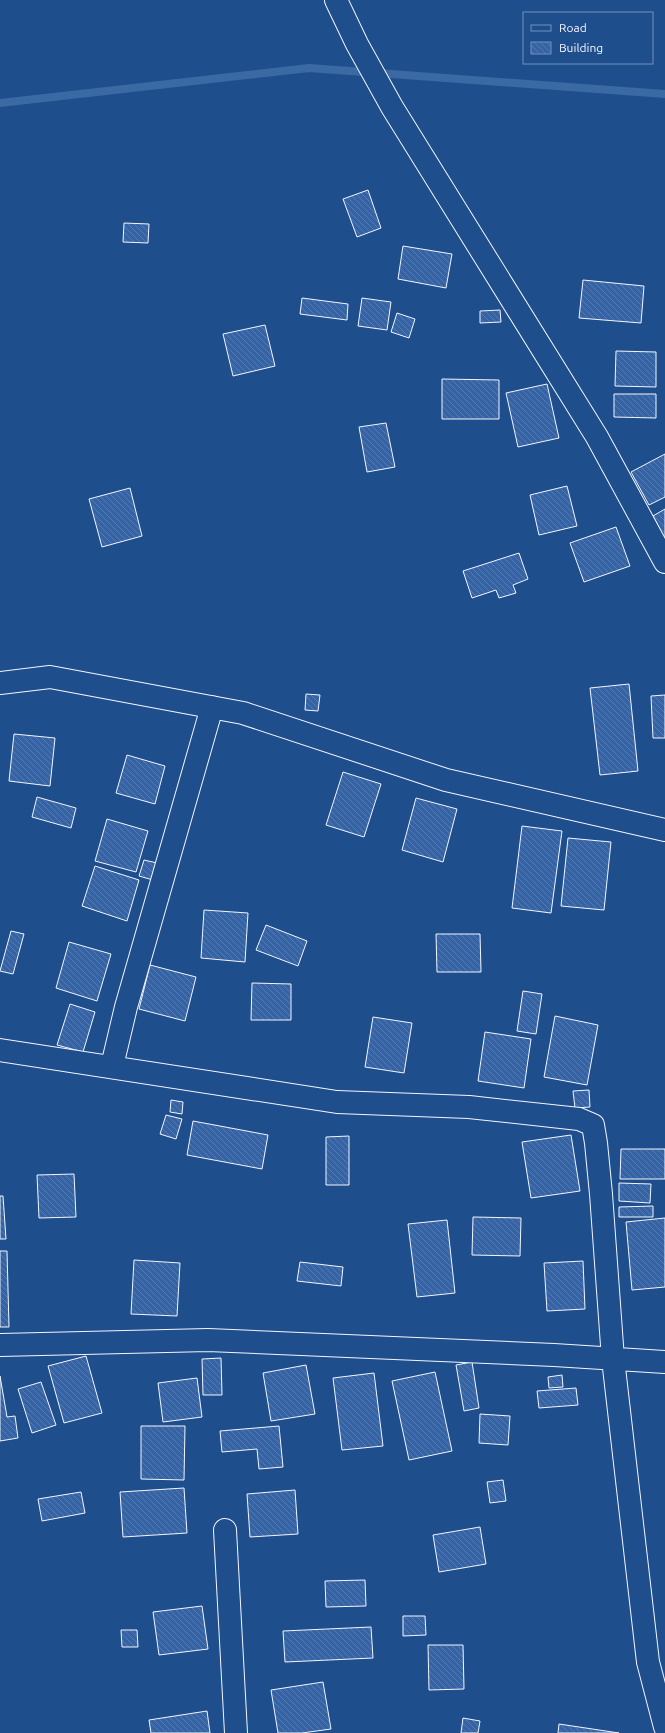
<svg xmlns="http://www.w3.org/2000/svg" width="665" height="1733" font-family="Ubuntu,sans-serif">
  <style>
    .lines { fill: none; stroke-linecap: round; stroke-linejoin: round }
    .stream { stroke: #3b69a3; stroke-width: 8 }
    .building { fill: url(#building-back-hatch); stroke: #f2f6ff }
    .minor-casing { stroke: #f2f6ff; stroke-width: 24 }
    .minor { stroke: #1f4e8c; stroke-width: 22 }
  </style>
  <defs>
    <pattern id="building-back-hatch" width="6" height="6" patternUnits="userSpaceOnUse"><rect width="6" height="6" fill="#3563a3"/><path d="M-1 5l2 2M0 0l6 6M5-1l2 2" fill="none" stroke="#537ab1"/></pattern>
  </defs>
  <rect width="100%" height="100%" fill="#1f4e8c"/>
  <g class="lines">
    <path class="stream" d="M0,103L309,68L665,94"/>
  </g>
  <path class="building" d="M368,190L381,228L357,237L343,199Z
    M124,223L149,224L148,243L123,242Z
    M403,246L452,254L446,288L398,279Z
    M583,280L644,286L641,323L579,318Z
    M302,298L348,304L347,320L300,314Z
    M362,298L391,302L387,330L358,326Z
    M500,310L501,322L480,323V311Z
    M397,313L415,319L409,338L391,332Z
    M265,325L275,366L233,376L223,334Z
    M616,351L656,352V387L615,386Z
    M442,379L499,380V419H442Z
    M547,384L559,438L518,447L506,393Z
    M614,394H656V418L614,417Z
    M386,423L395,467L367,472L359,427Z
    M665,454V497L649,505L631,472Z
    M567,486L577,526L539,535L530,495Z
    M130,488L142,536L102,547L89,499Z
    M665,509V539L653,516Z
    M616,527L630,566L584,582L570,543Z
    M519,553L528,579L513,585L516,593L499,598L496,590L472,598L463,571Z
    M629,684L638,771L600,775L590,688Z
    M306,694L320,695L318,711L305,710Z
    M665,695V738H653L651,696Z
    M14,734L55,738L50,786L9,781Z
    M127,755L165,766L155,804L116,793Z
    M343,772L381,784L364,837L326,825Z
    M37,797L76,808L71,828L32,817Z
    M416,798L457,809L443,862L402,850Z
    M107,819L148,831L136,872L95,861Z
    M522,826L562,831L551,913L512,908Z
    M568,838L611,842L604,910L561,906Z
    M144,860L157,863L153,880L139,876Z
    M95,866L139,880L127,921L82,906Z
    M204,910L248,913L245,962L201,958Z
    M266,925L307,941L298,966L256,950Z
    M11,931L24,934L13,974L0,971Z
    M436,934H480L481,972H437Z
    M69,942L111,954L97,1001L56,988Z
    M150,965L196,977L185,1021L139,1009Z
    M252,983L291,984V1020H251Z
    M523,991L542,994L536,1034L517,1031Z
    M70,1004L95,1012L83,1052L57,1045Z
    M555,1016L598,1025L587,1085L544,1077Z
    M373,1017L412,1023L404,1073L365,1067Z
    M485,1032L531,1039L524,1088L478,1081Z
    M589,1090L590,1107L575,1108L573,1091Z
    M171,1100L183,1102L182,1114L170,1112Z
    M166,1115L182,1119L176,1139L160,1134Z
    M193,1121L268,1135L262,1169L187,1155Z
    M571,1135L580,1191L531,1198L522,1142Z
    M349,1136V1185H326V1137Z
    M621,1149H665V1179H620Z
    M74,1174L76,1217L39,1218L37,1175Z
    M619,1183L651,1184L650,1203L619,1201Z
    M0,1196H3L6,1239H0Z
    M653,1206V1217H619V1207Z
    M473,1217L521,1218L520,1256L472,1255Z
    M665,1218V1287L632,1290L626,1222Z
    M447,1220L455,1293L417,1297L408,1224Z
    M0,1251H7L9,1327H0Z
    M134,1260L180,1263L177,1316L131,1314Z
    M583,1261L585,1309L547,1311L544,1263Z
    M300,1262L343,1267L341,1286L297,1281Z
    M86,1356L102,1413L64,1423L48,1366Z
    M221,1358L222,1395H203L202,1359Z
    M472,1362L479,1408L464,1411L456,1365Z
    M306,1365L315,1414L271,1421L263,1373Z
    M435,1372L452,1451L409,1460L392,1381Z
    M374,1373L383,1446L342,1450L333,1378Z
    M562,1375L563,1387L549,1388L548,1377Z
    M0,1376L7,1417L15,1416L18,1438L0,1441Z
    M197,1378L202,1417L163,1422L158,1383Z
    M41,1382L56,1425L32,1433L18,1389Z
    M576,1388L578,1405L539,1408L537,1391Z
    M480,1414L510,1416L508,1445L479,1443Z
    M141,1426H185L184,1480L141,1479Z
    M279,1426L283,1467L259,1469L257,1449L222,1452L220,1431Z
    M503,1480L506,1501L490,1503L487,1482Z
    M184,1488L187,1533L123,1537L120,1492Z
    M295,1490L298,1534L250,1537L247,1494Z
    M81,1492L85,1513L42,1521L38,1499Z
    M480,1527L486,1564L439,1572L433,1535Z
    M365,1580L366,1606L326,1607L325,1581Z
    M202,1606L208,1649L159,1655L153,1612Z
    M403,1616H425L426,1635L403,1636Z
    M371,1627L373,1658L285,1662L283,1631Z
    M121,1630H137L138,1647H122Z
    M428,1645H463L464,1689L429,1690Z
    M323,1682L331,1729L302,1733H278L271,1690Z
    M207,1711L210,1733H151L149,1720Z
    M463,1718L480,1721L478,1733H461Z
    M559,1724L619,1733H558Z"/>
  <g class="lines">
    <g class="minor-casing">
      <path id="minor" d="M336,0L357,44L392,107L597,437L665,562
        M0,683L50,677L243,713L446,780L665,830
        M0,1050L337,1102L469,1107L579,1119L593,1125L596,1143L601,1194L613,1359L648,1662L665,1727
        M112,1066L126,1007L212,707
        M0,1345L208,1340L554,1355L665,1362
        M225,1530L236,1733"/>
    </g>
    <use href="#minor" class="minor"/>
  </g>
  <rect x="523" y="12" width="130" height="52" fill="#1f4e8c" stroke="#7391ba"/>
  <rect x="531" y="25" width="20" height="6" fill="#1f4e8c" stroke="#7391ba"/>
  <text x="559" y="32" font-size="12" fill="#f2f6ff">Road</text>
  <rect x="531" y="42" width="20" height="12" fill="url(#building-back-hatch)" stroke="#7391ba"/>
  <text x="559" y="52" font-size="12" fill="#f2f6ff">Building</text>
</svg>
